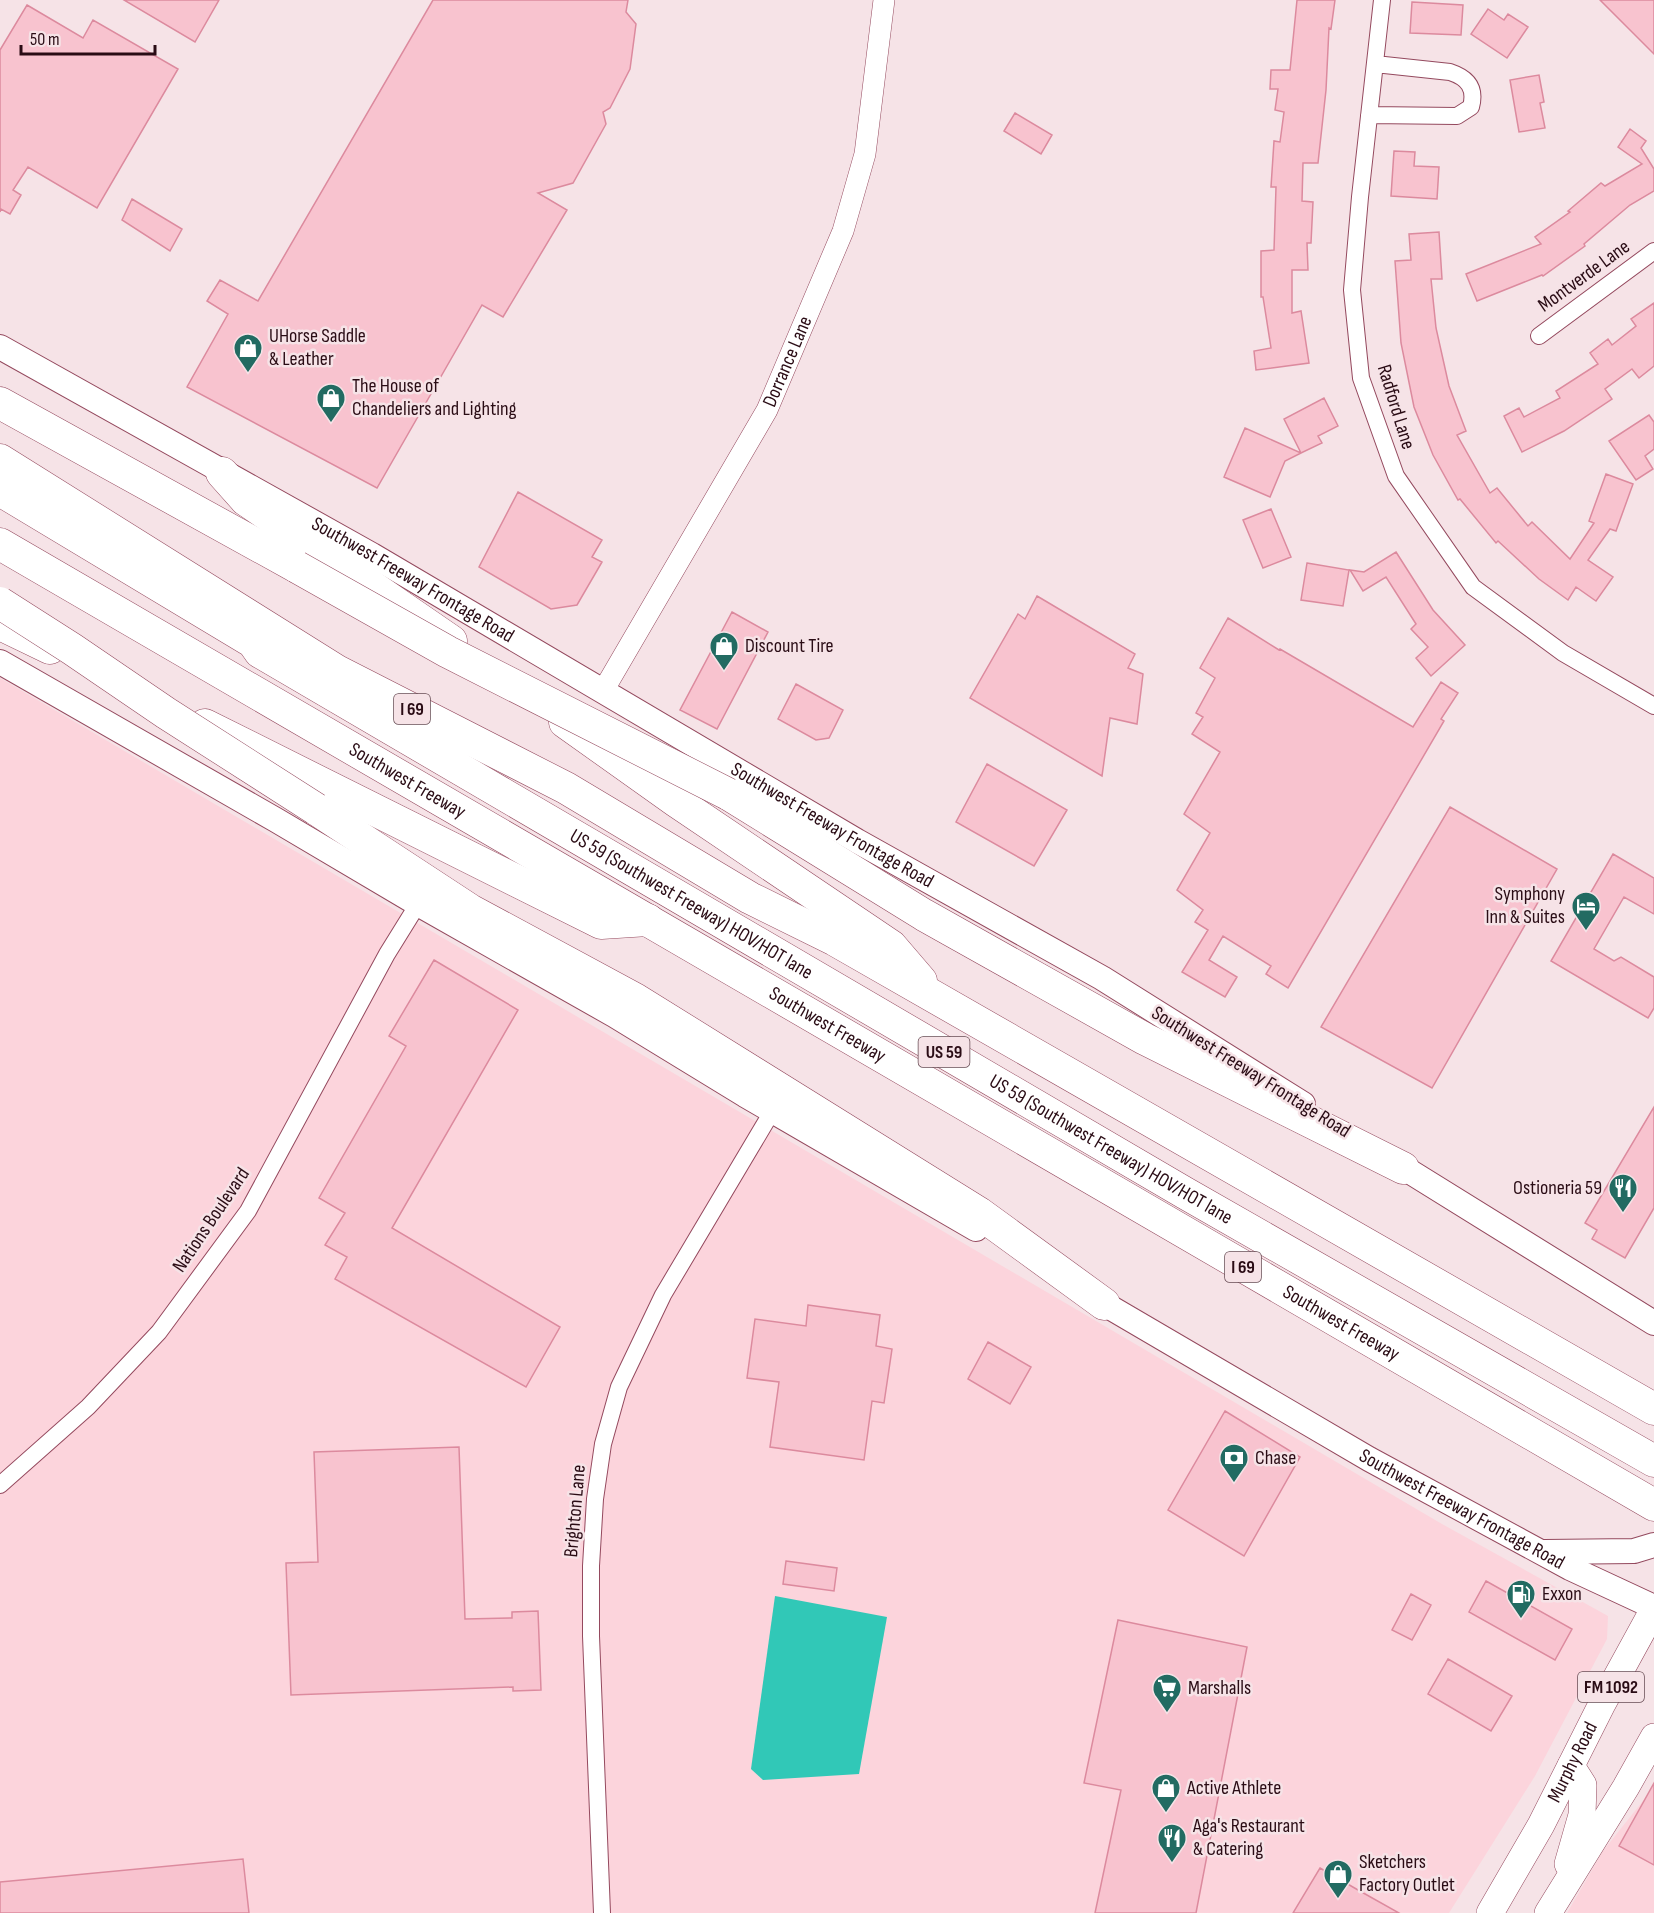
<svg xmlns="http://www.w3.org/2000/svg" width="1654" height="1913" font-family="'Sofia Sans Condensed',sans-serif">
  <style>
    .built { fill: #fcd4dc }
    .water { fill: #31c8b7 }
    .building { fill: #f8c3cf; stroke: #dc8a9e; stroke-width: 1.5 }
    .lines { fill: none; stroke-linecap: round; stroke-linejoin: round }
    .minor-casing { stroke: #94495e; stroke-width: 18 }
    .tertiary-casing { stroke: #94495e; stroke-width: 22 }
    .secondary-casing { stroke: #94495e; stroke-width: 26 }
    .primary-casing { stroke: #94495e; stroke-width: 28 }
    .motorway-casing { stroke: #94495e; stroke-width: 33 }
    .minor { stroke: #fff; stroke-width: 16 }
    .tertiary { stroke: #fff; stroke-width: 21 }
    .secondary { stroke: #fff; stroke-width: 24 }
    .primary { stroke: #fff; stroke-width: 27 }
    .motorway { stroke: #fff; stroke-width: 32 }
    .motorway-bridge-casing { stroke: #94495e; stroke-width: 33; stroke-linecap: butt }
    .motorway-bridge { stroke: #fff; stroke-width: 32 }
    .labels { text-anchor: middle; dominant-baseline: central; stroke-width: 5; stroke-linejoin: round; paint-order: stroke }
    .shield { fill: #f6e3e7; stroke: #674c54; stroke-width: 1.5 }
    .shield-label { font-size: 18px; font-weight: bold; fill: #2a0c15 }
    .street-label { font-size: 20px; fill: #2a0c15; stroke: #f6e3e7 }
    .poi-label { font-size: 20px; fill: #2a0c15; stroke: #f6e3e7; text-anchor: start }
  </style>
  <rect width="100%" height="100%" fill="#f6e3e7"/>
  <path class="built" d="M0,678L1442,1524L1608,1616L1607,1639L1535,1776L1449,1913H0Z
    M1654,1787V1913H1567L1603,1851Z"/>
  <path class="water" d="M775,1596L887,1617L859,1774L763,1780L751,1769Z"/>
  <path class="building" d="M124,0H219L195,42Z
    M433,0H628L626,12L636,24L630,69L610,108L603,112L606,124L573,183L538,193L567,210L503,317L482,305L377,488L187,387L228,314L207,301L220,280L258,301Z
    M1297,0H1335L1331,29L1329,28L1326,90L1318,163H1303L1302,201L1313,202L1311,243H1307L1308,270H1292V313L1301,311L1309,363L1256,370L1254,351L1271,348L1263,297H1261V251L1274,250L1276,187H1271L1274,141L1280,142L1284,112L1275,110L1278,89H1270L1271,70H1290Z
    M1600,0H1654V54Z
    M1412,2L1463,5L1461,35L1410,33Z
    M27,5L83,38L93,20L178,69L97,208L28,167L13,190L21,195L10,214L1,209L0,212V50Z
    M1488,9L1504,20L1508,14L1528,27L1507,58L1471,34Z
    M1539,75L1544,102L1540,103L1545,128L1519,132L1510,80Z
    M1015,113L1052,135L1041,154L1004,131Z
    M1630,129L1646,141L1641,148L1654,169V191L1630,205L1584,244L1585,246L1543,276L1542,275L1477,301L1466,274L1541,244L1535,237L1570,212L1568,211L1601,183L1605,186L1642,164L1618,147Z
    M1394,151L1415,152L1414,166L1439,167L1437,199L1391,196Z
    M132,199L182,229L170,251L122,220Z
    M1439,232L1442,279H1431L1436,328L1449,386L1466,431L1457,435L1490,493L1497,488L1528,526L1532,522L1570,559L1594,523L1589,521L1606,474L1633,484L1616,531L1610,529L1588,560L1613,577L1596,601L1576,587L1568,600L1539,579L1498,541L1496,543L1460,499L1458,500L1433,455L1414,407L1401,343L1395,261L1411,260L1409,234Z
    M1654,303V366L1639,378L1632,369L1605,389L1612,399L1564,431L1522,452L1504,416L1519,408L1524,417L1560,398L1556,391L1598,364L1590,353L1608,339L1612,345L1636,326L1631,319Z
    M1324,398L1338,426L1318,436L1322,443L1301,453L1284,419Z
    M1649,415L1654,422V449L1645,456L1653,469L1636,480L1609,441Z
    M1245,428L1301,453L1285,461L1270,497L1224,477Z
    M518,492L602,540L592,557L602,562L577,605L551,609L479,567Z
    M1271,509L1291,557L1263,568L1243,520Z
    M1396,552L1433,610L1465,645L1431,676L1416,658L1428,647L1411,629L1416,624L1386,577L1363,591L1350,570L1364,572Z
    M1307,563L1349,570L1343,606L1301,600Z
    M1037,596L1135,654L1128,668L1143,674L1137,724L1110,718L1102,776L970,698L1018,614L1025,619Z
    M732,612L768,632L717,729L680,710Z
    M1228,618L1279,650L1280,649L1413,727L1441,682L1458,693L1441,719L1444,721L1288,988L1266,974L1271,966L1223,936L1209,960L1237,977L1225,997L1182,972L1208,930L1195,922L1203,910L1177,890L1210,833L1184,814L1220,752L1192,734L1203,717L1196,713L1215,678L1200,668Z
    M796,684L843,710L829,738L816,740L778,719Z
    M987,764L1067,810L1034,866L956,822Z
    M1450,807L1557,869L1432,1088L1321,1027Z
    M1613,854L1654,878V914L1624,897L1594,949L1614,961L1621,957L1654,977V1008L1648,1018L1551,961Z
    M434,960L518,1010L392,1228L560,1327L526,1387L335,1279L347,1257L325,1245L345,1213L319,1198L406,1046L389,1036Z
    M1654,1107V1208L1625,1258L1592,1239L1597,1230L1585,1223Z
    M808,1305L880,1315L876,1346L892,1349L884,1403L872,1401L864,1460L770,1447L779,1382L747,1378L755,1319L806,1326Z
    M988,1342L1031,1367L1010,1404L968,1379Z
    M1225,1411L1300,1457L1244,1556L1168,1510Z
    M459,1447L465,1619L512,1618V1612L538,1611L541,1690L513,1691V1687L291,1695L286,1563L318,1562L314,1452Z
    M786,1561L837,1568L834,1591L783,1584Z
    M1486,1581L1572,1629L1555,1660L1469,1612Z
    M1411,1594L1431,1605L1412,1640L1392,1630Z
    M1118,1620L1247,1647L1196,1913H1095L1121,1790L1084,1783Z
    M1448,1659L1512,1696L1491,1731L1428,1694Z
    M1654,1783V1865L1619,1846Z
    M243,1859L249,1913H0V1882Z
    M1320,1868L1358,1890L1399,1913H1293Z"/>
  <g class="lines">
    <g class="minor-casing">
      <path id="minor" d="M1382,0L1360,197L1352,290L1361,378L1396,476L1473,587L1563,653L1654,706
        M1369,115L1457,116L1471,107C1476,88 1468,78 1450,72L1375,64
        M1539,336L1654,251
        M0,1485L88,1407L159,1332L248,1211L387,954L418,904
        M602,1913L591,1636V1566L595,1499L603,1444L619,1387L663,1295L773,1110"/>
    </g>
    <g class="tertiary-casing">
      <g id="tertiary">
        <path id="s1" d="M603,691L767,410L843,231L865,154L884,0"/>
      </g>
    </g>
    <g class="secondary-casing">
      <g id="secondary">
        <path id="s2" d="M0,347L372,555L857,841L1102,978L1303,1104"/>
        <path d="M0,662L276,820L418,904L614,1015L745,1095L976,1229"/>
        <path d="M1388,1158L1654,1323"/>
        <path id="s3" d="M1089,1295L1369,1459L1570,1568L1654,1607"/>
        <path d="M1545,1552L1634,1551L1654,1545"/>
      </g>
    </g>
    <g class="primary-casing">
      <g id="primary">
        <path d="M1568,1864L1582,1815L1583,1785L1571,1766"/>
        <path id="s4" d="M1490,1913L1541,1825L1602,1704L1654,1609"/>
        <path d="M1548,1913L1626,1787L1654,1737"/>
      </g>
    </g>
    <g class="motorway-casing">
      <g id="motorway">
        <path d="M0,403L297,567"/>
        <path d="M0,460L337,671L566,788L750,898L835,940L1654,1409"/>
        <path d="M222,473L246,500L451,641"/>
        <path id="s5" d="M0,490L253,642L260,652L1185,1193L1654,1461"/>
        <path id="s6" d="M0,544L1654,1505"/>
        <path d="M0,624L50,648"/>
        <path d="M565,722L676,801L891,946L921,981"/>
        <path d="M205,725L601,923L648,920"/>
        <path d="M728,794L924,915L1145,1039L1403,1168"/>
        <path d="M316,809L470,910L635,999L979,1213L1104,1304"/>
      </g>
    </g>
    <use href="#minor" class="minor"/>
    <use href="#tertiary" class="tertiary"/>
    <use href="#secondary" class="secondary"/>
    <use href="#primary" class="primary"/>
    <use href="#motorway" class="motorway"/>
    <g class="motorway-bridge-casing">
      <path id="motorway-bridge" d="M297,567L448,652L728,794
        M0,603L72,649L166,713L316,809"/>
    </g>
    <use href="#motorway-bridge" class="motorway-bridge"/>
  </g>
  <defs>
    <g id="shop-pin" transform="scale(1.5)"><path d="M0 17L-7.5 6A9.5 9.5 0 1 1 7.5 6Z" fill="#226b62" stroke="#f6e3e7"/><path d="M-5-2.5h2.3a2.7 3.5 0 0 1 5.4 0H5L5.5 6h-11ZM-1.5-2.5h3a1.5 2.3 0 0 0-3 0Z" fill="#fff"/></g>
    <g id="hotel-pin" transform="scale(1.5)"><path d="M0 17L-7.5 6A9.5 9.5 0 1 1 7.5 6Z" fill="#226b62" stroke="#f6e3e7"/><path d="M-6-4.5h1.5V1H6V5H4.5V3h-9V5H-6ZM-4 0a1.8 1.8 0 1 1 3.6 0ZM.5 0V-2.5h3Q6-2.5 6 0Z" fill="#fff"/></g>
    <g id="restaurant-pin" transform="scale(1.5)"><path d="M0 17L-7.5 6A9.5 9.5 0 1 1 7.5 6Z" fill="#226b62" stroke="#f6e3e7"/><path d="M-5-6h1v4h1v-4h1v4h1v-4h1v5L-1.5 .5V6h-2V.5L-5-1ZM5-6V6H3V1.5H1.5Q1.5-4 5-6Z" fill="#fff"/></g>
    <g id="bank-pin" transform="scale(1.5)"><path d="M0 17L-7.5 6A9.5 9.5 0 1 1 7.5 6Z" fill="#226b62" stroke="#f6e3e7"/><path d="M-6-4H6V4H-6ZM0-2.3a2.3 2.3 0 1 0 0 4.6a2.3 2.3 0 1 0 0-4.6Z" fill="#fff"/></g>
    <g id="fuel-pin" transform="scale(1.5)"><path d="M0 17L-7.5 6A9.5 9.5 0 1 1 7.5 6Z" fill="#226b62" stroke="#f6e3e7"/><path d="M-5.5-6h7V0h2V4h1.3V-2.5L3-4.5l.8-.8L6-3V5H2.5V1h-1V6h-7ZM-4.2-4.7v3.2H.2V-4.7Z" fill="#fff"/></g>
    <g id="supermarket-pin" transform="scale(1.5)"><path d="M0 17L-7.5 6A9.5 9.5 0 1 1 7.5 6Z" fill="#226b62" stroke="#f6e3e7"/><path d="M-6-5.5h2.5l.6 2H6L4.5 2H-2.5L-4.4-4H-6ZM-1.5 3.2a1.3 1.3 0 1 0 .1 0ZM3 3.2a1.3 1.3 0 1 0 .1 0Z" fill="#fff"/></g>
  </defs>
  <g fill-rule="evenodd">
    <use href="#shop-pin" x="248" y="348"/>
    <use href="#shop-pin" x="331" y="398"/>
    <use href="#shop-pin" x="724" y="646"/>
    <use href="#hotel-pin" x="1586" y="906"/>
    <use href="#restaurant-pin" x="1623" y="1188"/>
    <use href="#bank-pin" x="1234" y="1458"/>
    <use href="#fuel-pin" x="1521" y="1594"/>
    <use href="#supermarket-pin" x="1167" y="1688"/>
    <use href="#shop-pin" x="1166" y="1788"/>
    <use href="#restaurant-pin" x="1172" y="1838"/>
    <use href="#shop-pin" x="1338" y="1874"/>
  </g>
  <g class="labels">
    <g class="shield">
      <rect x="394" y="694" width="36" height="30" rx="4.5"/>
      <rect x="918.5" y="1037" width="51" height="30" rx="4.5"/>
      <rect x="1225" y="1252" width="36" height="30" rx="4.5"/>
      <rect x="1578" y="1672" width="66" height="30" rx="4.5"/>
    </g>
    <g class="shield-label">
      <text x="412" y="709">I 69</text>
      <text x="944" y="1052">US 59</text>
      <text x="1243" y="1267">I 69</text>
      <text x="1611" y="1687">FM 1092</text>
    </g>
    <g class="street-label">
      <text transform="translate(1584 276) rotate(-36)">Montverde Lane</text>
      <text stroke="none"><textPath href="#s1" startOffset="378">Dorrance Lane</textPath></text>
      <text transform="translate(1396 407) rotate(73)">Radford Lane</text>
      <text stroke="none"><textPath href="#s2" startOffset="474">Southwest Freeway Frontage Road</textPath></text>
      <text stroke="none"><textPath href="#s6" startOffset="471">Southwest Freeway</textPath></text>
      <text stroke="none"><textPath href="#s2" startOffset="960">Southwest Freeway Frontage Road</textPath></text>
      <text stroke="none"><textPath href="#s5" startOffset="807">US 59 (Southwest Freeway) HOV/HOT lane</textPath></text>
      <text stroke="none"><textPath href="#s6" startOffset="957">Southwest Freeway</textPath></text>
      <text transform="translate(1251 1072) rotate(32)">Southwest Freeway Frontage Road</text>
      <text stroke="none"><textPath href="#s5" startOffset="1293">US 59 (Southwest Freeway) HOV/HOT lane</textPath></text>
      <text transform="translate(211 1220) rotate(-56)">Nations Boulevard</text>
      <text stroke="none"><textPath href="#s6" startOffset="1551">Southwest Freeway</textPath></text>
      <text stroke="none"><textPath href="#s3" startOffset="430">Southwest Freeway Frontage Road</textPath></text>
      <text transform="translate(575 1511) rotate(-85)">Brighton Lane</text>
      <text stroke="none"><textPath href="#s4" startOffset="172">Murphy Road</textPath></text>
    </g>
    <g class="poi-label">
      <text x="269" y="336">UHorse Saddle<tspan x="269" dy="23">&amp; Leather</tspan></text>
      <text x="352" y="386">The House of<tspan x="352" dy="23">Chandeliers and Lighting</tspan></text>
      <text x="745" y="646">Discount Tire</text>
      <text x="1565" y="894" text-anchor="end">Symphony<tspan x="1565" dy="23">Inn &amp; Suites</tspan></text>
      <text x="1602" y="1188" text-anchor="end">Ostioneria 59</text>
      <text x="1255" y="1458">Chase</text>
      <text x="1542" y="1594">Exxon</text>
      <text x="1188" y="1688">Marshalls</text>
      <text x="1187" y="1788">Active Athlete</text>
      <text x="1193" y="1826">Aga's Restaurant<tspan x="1193" dy="23">&amp; Catering</tspan></text>
      <text x="1359" y="1862">Sketchers<tspan x="1359" dy="23">Factory Outlet</tspan></text>
    </g>
  </g>
  <path d="M21 45v9h134v-9" fill="none" stroke="#2a0c15" stroke-width="3"/>
  <text x="30" y="45" font-size="18" fill="#2a0c15" stroke="#f6e3e7" stroke-width="4.5" paint-order="stroke">50 m</text>
</svg>
